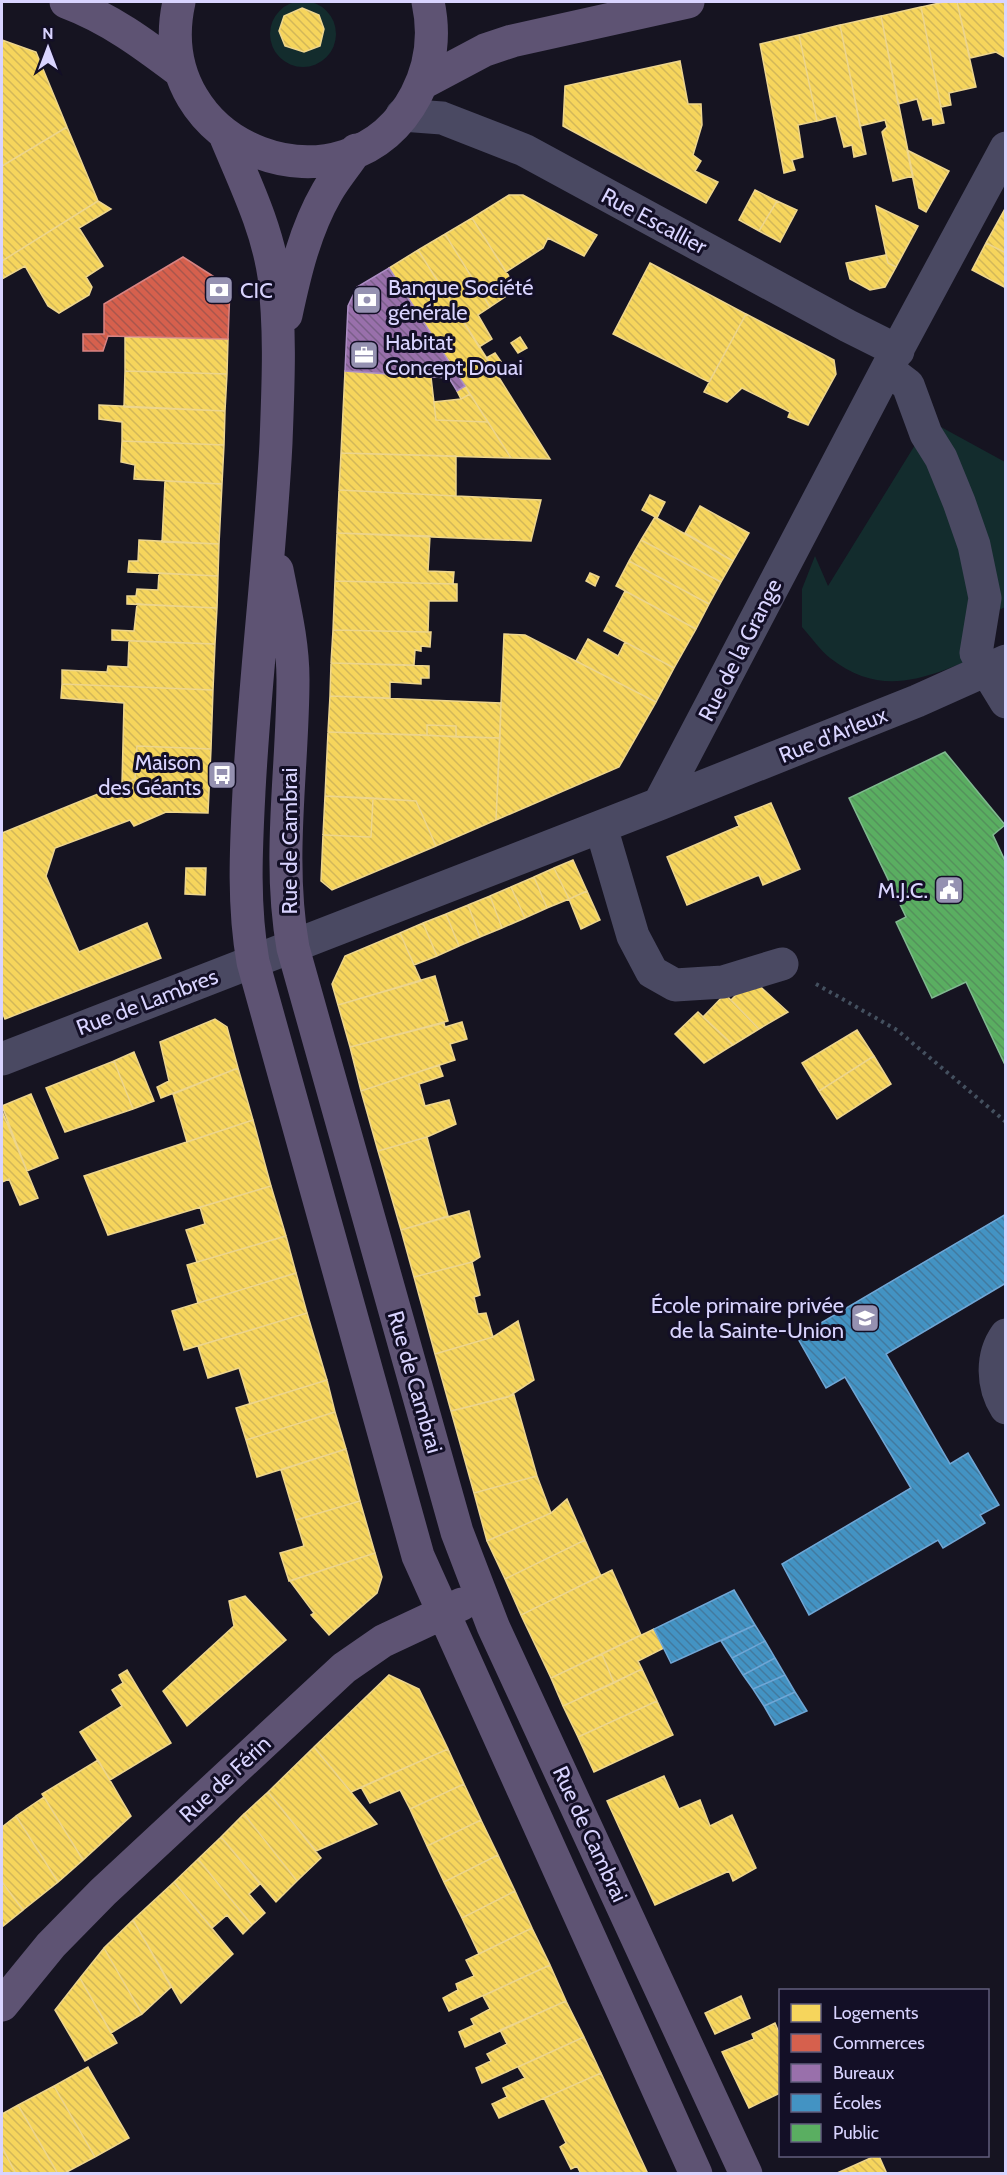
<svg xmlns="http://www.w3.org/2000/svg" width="1007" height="2175" font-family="Cabin,sans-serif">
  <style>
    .green { fill: #132c2d }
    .homes { fill: url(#homes-back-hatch); stroke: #edd58d; stroke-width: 1.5 }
    .shops { fill: url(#shops-back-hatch); stroke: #d78382; stroke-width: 1.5 }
    .offices { fill: url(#offices-back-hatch); stroke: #ac8ec4; stroke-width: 1.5 }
    .schools { fill: url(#schools-back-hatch); stroke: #70a6d5; stroke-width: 1.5 }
    .public { fill: url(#public-back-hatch); stroke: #80b990; stroke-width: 1.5 }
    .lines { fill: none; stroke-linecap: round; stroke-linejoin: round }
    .path { stroke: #44505f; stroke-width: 4; stroke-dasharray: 3 4.5; stroke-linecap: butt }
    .minor { stroke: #4a4962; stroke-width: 33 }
    .major { stroke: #5e5373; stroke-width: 33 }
    .labels { text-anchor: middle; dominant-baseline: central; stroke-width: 6; stroke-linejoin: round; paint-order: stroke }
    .street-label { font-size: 22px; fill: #d9d4ff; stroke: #130f26 }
    .poi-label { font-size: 22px; fill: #d9d4ff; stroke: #130f26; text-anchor: start }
  </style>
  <defs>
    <pattern id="homes-back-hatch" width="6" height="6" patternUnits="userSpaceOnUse" patternTransform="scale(1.5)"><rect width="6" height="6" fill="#f6d55c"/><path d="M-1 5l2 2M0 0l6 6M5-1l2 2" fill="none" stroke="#d2b759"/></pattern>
    <pattern id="shops-back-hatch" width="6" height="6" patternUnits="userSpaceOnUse" patternTransform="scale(1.5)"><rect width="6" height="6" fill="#d6604d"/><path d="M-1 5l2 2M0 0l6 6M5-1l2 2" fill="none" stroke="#a9564d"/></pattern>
    <pattern id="offices-back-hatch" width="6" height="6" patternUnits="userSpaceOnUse" patternTransform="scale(1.5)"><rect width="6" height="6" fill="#9970ab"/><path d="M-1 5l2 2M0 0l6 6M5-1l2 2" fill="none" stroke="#7a5f8a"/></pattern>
    <pattern id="schools-back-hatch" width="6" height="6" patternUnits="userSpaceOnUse" patternTransform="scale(1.5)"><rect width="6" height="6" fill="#4393c3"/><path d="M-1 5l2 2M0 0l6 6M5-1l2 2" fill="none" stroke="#427a9f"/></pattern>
    <pattern id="public-back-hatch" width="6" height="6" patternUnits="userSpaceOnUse" patternTransform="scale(1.5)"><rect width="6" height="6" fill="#5aae61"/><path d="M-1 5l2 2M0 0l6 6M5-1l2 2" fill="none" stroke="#54925c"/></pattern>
  </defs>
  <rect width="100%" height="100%" fill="#161421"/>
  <path class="green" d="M270 34a33 33 0 1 1 66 0a33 33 0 1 1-66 0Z
    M941,427L1005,462V607L997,611L991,651C934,674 886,702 830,658C820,650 811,637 802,627V589L815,556L828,586L915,445Z"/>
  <path class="homes" d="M944,2H957L976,87L949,93L951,105L941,107L921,7Z
    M957,2H1006V58L996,52L970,58Z
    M921,7L944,123L933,125L932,118L923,120L917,99L898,104L881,16Z
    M302,8L319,15L324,29L320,46L304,52L285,46L279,31L284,16Z
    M881,16L913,176L893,181L882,132L887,127L885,120L860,126L840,25Z
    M840,25L866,154L854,157L852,145L844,147L836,116L817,121L799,35Z
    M799,35L817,121L798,125L803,157L792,160L795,170L784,173L760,44Z
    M2,40L36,52L67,127L2,166Z
    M680,61L688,104H701L702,125L693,155L701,161L695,171L718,182L706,203L563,126L565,86Z
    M67,127L98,201L2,261V166Z
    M907,150L949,171L926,212L919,208Z
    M755,190L777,201L759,231L739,220Z
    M509,195H523L597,235L584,256L548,238L543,248L506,272L472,218Z
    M98,201L111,209L79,228L103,266L86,277L92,287L89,295L59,313L48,306L25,266L2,279V261Z
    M777,201L797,210L780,242L759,231Z
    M876,206L918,226L896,267L888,263Z
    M1006,207V253L986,243Z
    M472,218L517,289L490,307L445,234Z
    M445,234L490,307L478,315L492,339L479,347L418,250Z
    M986,243L1006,253V288L972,270Z
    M418,250L493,368L550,459L511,458L389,268Z
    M886,255L888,263L896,267L885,287L870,290L850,279L846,263Z
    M650,263L746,314L709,382L613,334Z
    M746,314L834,360L836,374L808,425L788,417L790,412L742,388L727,402L704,392Z
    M125,337L228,339L227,374L125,371Z
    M520,337L527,348L518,353L511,343Z
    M495,353L502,363L493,368L486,358Z
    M125,371L227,374L225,411L124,407Z
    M345,371L431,377L436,420L488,422L511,458L341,453Z
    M465,386L470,394L461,399L457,391Z
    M470,394L488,422L436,420L434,402L461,399Z
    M99,405L225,411L224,445L122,441V422L99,419Z
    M122,441L224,445L222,484L134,479L135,465L121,462Z
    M341,453L456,456V496L339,490Z
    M165,481L222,484L219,544L162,542Z
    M339,490L456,496L541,500L531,541L337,533Z
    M650,495L665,502L657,518L642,510Z
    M700,506L749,533L733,561L685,533Z
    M655,517L733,561L721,582L641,540Z
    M337,533L430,536L428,571L454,572L453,584L335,581Z
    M139,540L219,544L218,576L128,572L129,561H138Z
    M641,540L721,582L709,604L629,561Z
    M629,561L709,604L696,629L616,586Z
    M159,573L218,576L217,608L127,604V596H136L137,589L158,590Z
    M590,573L599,577L595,586L586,581Z
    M335,581L457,584V601H429L428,632L333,630Z
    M625,591L696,629L674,668L604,631Z
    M137,604L217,608L215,644L112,640V630L134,631Z
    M333,630L428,632H431L430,647L421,646V651L415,650L414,665L331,663Z
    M504,634L525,635L656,702L619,767L496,820Z
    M588,639L618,656L625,642L674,668L656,702L576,661Z
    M129,641L215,644L213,690L62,684V670L107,672L108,666L128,667Z
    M331,663L429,666V678H421V684L390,682V698L330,696Z
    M62,684L213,690L211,749L137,746L135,779L122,784L124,703L61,698Z
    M330,696L501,703L500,738L456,737V726L427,725V735L328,732Z
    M427,725L456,726V737L427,735Z
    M328,732L500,738L496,820L436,846L416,801L325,796Z
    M137,746L211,749L208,813L166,812L134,826L130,820L55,848L46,876L79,952L147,923L161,958L5,1019L2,1012V833L135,779Z
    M325,796L373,798L371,837L323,835Z
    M373,798L416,801L436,846L332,890L321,881L323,835L371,837Z
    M771,803L800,869L763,885L759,875L687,905L667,857L739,826L735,817Z
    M573,860L587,891L569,899L554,868Z
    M186,868H206L205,895L185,894Z
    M554,868L569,899L547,908L534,877Z
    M534,877L547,908L525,918L511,887Z
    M511,887L525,918L502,928L490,896Z
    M587,891L600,920L581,929L569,899Z
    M490,896L502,928L480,937L468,905Z
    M468,905L480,937L459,946L446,914Z
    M446,914L459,946L437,956L423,923Z
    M423,923L437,956L414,965L400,933Z
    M400,933L421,981L338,1005L332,984L345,956Z
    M435,976L448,1021L350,1047L338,1005Z
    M752,979L788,1012L759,1029L731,1000Z
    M725,994L759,1029L733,1045L703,1017Z
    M698,1012L733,1045L704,1063L675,1034Z
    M215,1019L227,1027L238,1068L161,1098L157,1087L169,1081L160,1042Z
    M462,1022L467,1039L450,1044L455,1060L361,1091L350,1047L444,1023L445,1027Z
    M857,1030L874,1056L819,1091L802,1063Z
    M134,1052L154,1101L133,1109L114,1061Z
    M874,1056L891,1084L837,1119L819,1091Z
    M114,1061L133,1109L65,1132L46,1088Z
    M439,1065L443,1076L419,1084L425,1106L449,1100L456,1124L427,1137L378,1151L361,1091Z
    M238,1068L253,1120L187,1142L173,1094Z
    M31,1094L58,1158L27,1171L2,1106Z
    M2,1111L38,1198L20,1205L9,1179L2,1182Z
    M253,1120L271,1186L108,1235L84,1176Z
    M427,1137L448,1216L401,1230L378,1151Z
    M271,1186L286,1236L197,1262L186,1230L205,1224L200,1207Z
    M469,1211L480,1257L472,1262L414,1277L401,1230Z
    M286,1236L296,1273L198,1303L187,1265Z
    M472,1262L480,1295L474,1297L478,1314L486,1313L493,1337L435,1354L414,1277Z
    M296,1273L307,1313L184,1350L172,1311Z
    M307,1313L327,1380L250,1404L239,1368L208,1378L198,1346Z
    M518,1321L534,1380L508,1397L451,1411L435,1354L493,1337Z
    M327,1380L335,1412L246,1440L236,1408Z
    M514,1395L537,1476L474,1493L451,1411Z
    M335,1412L346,1449L257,1477L246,1440Z
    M346,1449L360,1501L296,1520L281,1470Z
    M537,1476L551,1513L487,1541L474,1493Z
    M567,1499L585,1540L505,1579L487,1541L551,1513Z
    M360,1501L375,1553L289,1581L280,1553L304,1546L296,1520Z
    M585,1540L601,1576L521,1615L505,1579Z
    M375,1553L382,1577L377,1593L329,1635L311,1615L314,1613L290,1581Z
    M612,1570L641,1635L551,1678L521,1615Z
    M245,1596L286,1640L187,1726L163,1691L234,1626L229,1601Z
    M654,1629L664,1648L638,1661L642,1669L614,1683L602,1654Z
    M602,1654L614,1683L563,1706L551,1678Z
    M642,1669L657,1701L578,1737L563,1706Z
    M127,1670L171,1743L110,1780L80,1732L122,1706L112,1690L123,1683L119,1675Z
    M389,1675L419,1689L448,1749L351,1792L314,1747Z
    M657,1701L673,1735L594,1772L578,1737Z
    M314,1747L377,1824L316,1851L268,1792Z
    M448,1749L464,1784L410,1809L400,1790L370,1803L361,1787Z
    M98,1760L131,1816L83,1860L42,1794Z
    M664,1776L679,1809L700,1800L710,1826L732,1815L756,1868L733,1881L729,1871L655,1905L607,1801Z
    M464,1784L481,1820L427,1846L410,1809Z
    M268,1792L321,1858L297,1881L244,1814Z
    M44,1797L83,1860L58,1882L16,1816Z
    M244,1814L297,1881L276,1902L221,1837Z
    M16,1816L58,1882L23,1910L2,1882V1827Z
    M481,1820L498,1855L444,1882L427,1846Z
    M221,1837L260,1884L249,1894L265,1913L252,1925L198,1859Z
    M498,1855L515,1891L462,1918L444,1882Z
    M198,1859L252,1925L243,1934L227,1915L212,1928L174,1882Z
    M2,1882L23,1910L2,1927Z
    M174,1882L233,1954L181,2003L133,1920Z
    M515,1891L532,1928L479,1954L462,1918Z
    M133,1920L171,1987L142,2014L104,1948Z
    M532,1928L550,1965L449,2011L443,1998L458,1990L456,1984L474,1976L466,1960Z
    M104,1948L142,2014L111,2033L80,1978Z
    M550,1965L566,2001L465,2047L459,2032L474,2025L471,2019L490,2009L483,1996Z
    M80,1978L117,2043L85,2061L55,2010Z
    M741,1996L750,2018L715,2034L705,2013Z
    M566,2001L584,2037L482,2083L476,2068L491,2061L487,2054L507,2044L500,2030Z
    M775,2023L780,2035V2093L749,2108L722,2052L754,2039L752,2034Z
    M584,2037L601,2073L499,2118L492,2104L507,2097L503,2088L525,2078L518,2067Z
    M88,2067L129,2138L95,2157L54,2086Z
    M601,2073L648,2174H581L577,2166L571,2169L560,2147L566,2143L544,2098Z
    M54,2086L95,2157L63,2174H58L18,2105Z
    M18,2105L58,2174H16L2,2147V2114Z
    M2,2147L16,2174H2Z
    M875,2156H879L887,2174H835Z"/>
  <path class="shops" d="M183,257L230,287L228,339L108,336L103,351H83V334H104V304Z"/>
  <path class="offices" d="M389,268L447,359L465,386L457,391L449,378L345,371L348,306L357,287Z"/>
  <path class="schools" d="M1006,1214V1283L886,1354L950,1464L968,1453L999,1505L980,1515L985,1523L943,1548L938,1540L809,1615L782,1564L911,1488L845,1377L826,1388L797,1337Z
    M734,1590L755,1625L671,1663L654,1629Z
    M755,1625L765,1641L732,1658L721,1641Z
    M765,1641L775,1658L743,1675L732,1658Z
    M775,1658L785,1675L753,1689L743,1675Z
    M785,1675L795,1692L764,1706L753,1689Z
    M795,1692L807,1711L775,1725L764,1706Z"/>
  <path class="public" d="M945,752L1005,825L993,835L1006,863V1067L966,982L932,998L896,922L906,917L849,798Z"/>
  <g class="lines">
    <path class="path" d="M816,984L897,1030L1006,1122"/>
    <path class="minor" d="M402,115L442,118L524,150L848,326L898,351
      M887,369L908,385L926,434L941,458L959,502L974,545L985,598L976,653L1006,702
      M659,804L887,369L1006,148
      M601,827L633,936L652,972L675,985L723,982L782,964
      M2,1059L659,804L917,701L1006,661
      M1006,1335C991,1356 992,1386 1006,1408"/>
    <path class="major" d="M66,2C109,18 144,44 181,72
      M179,2C146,151 348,224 416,95C431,66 435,34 428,2
      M421,84L485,50L512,41L688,2
      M225,135C244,181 267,227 274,276C281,333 278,387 276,443C270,560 255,675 249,791C246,849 243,905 253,962L418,1556L696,2174
      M286,315C295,273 305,230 327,192C335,178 347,164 356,150
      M277,570C284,606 293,642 293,679C293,769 277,858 293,948L457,1532L493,1626L746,2174
      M2,2005L51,1945L103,1892L344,1668L383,1641L462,1604"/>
  </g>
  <defs>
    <g id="bank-square" transform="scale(1.5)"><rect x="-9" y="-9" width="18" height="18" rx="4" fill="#9591b1" stroke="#130f26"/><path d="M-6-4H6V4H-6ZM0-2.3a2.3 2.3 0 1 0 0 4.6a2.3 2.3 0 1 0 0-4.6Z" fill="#fff"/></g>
    <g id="office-square" transform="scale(1.5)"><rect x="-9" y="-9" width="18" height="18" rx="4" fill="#9591b1" stroke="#130f26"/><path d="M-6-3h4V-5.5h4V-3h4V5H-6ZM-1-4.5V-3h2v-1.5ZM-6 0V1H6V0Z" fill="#fff"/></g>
    <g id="bus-square" transform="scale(1.5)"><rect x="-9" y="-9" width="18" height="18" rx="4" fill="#9591b1" stroke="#130f26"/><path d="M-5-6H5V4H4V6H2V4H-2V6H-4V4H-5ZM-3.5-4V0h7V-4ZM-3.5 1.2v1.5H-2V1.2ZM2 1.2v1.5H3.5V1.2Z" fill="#fff"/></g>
    <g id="civic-square" transform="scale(1.5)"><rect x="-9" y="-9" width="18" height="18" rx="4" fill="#9591b1" stroke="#130f26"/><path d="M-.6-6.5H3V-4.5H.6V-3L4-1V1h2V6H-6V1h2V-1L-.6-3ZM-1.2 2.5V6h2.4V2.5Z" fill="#fff"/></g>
    <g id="school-square" transform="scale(1.5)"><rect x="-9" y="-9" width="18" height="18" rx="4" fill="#9591b1" stroke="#130f26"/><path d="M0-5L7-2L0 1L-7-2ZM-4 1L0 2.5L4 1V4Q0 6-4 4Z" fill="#fff"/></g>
  </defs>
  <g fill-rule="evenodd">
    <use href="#bank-square" x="219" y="290"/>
    <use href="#bank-square" x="367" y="300"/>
    <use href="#office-square" x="364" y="355"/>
    <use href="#bus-square" x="222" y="775"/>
    <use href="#civic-square" x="949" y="890"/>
    <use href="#school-square" x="865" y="1318"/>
  </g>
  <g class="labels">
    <g class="street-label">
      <text transform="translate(654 221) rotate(28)">Rue Escallier</text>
      <text transform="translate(740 650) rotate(-63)">Rue de la Grange</text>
      <text transform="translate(833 735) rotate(-22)">Rue d'Arleux</text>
      <text transform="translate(289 841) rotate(-90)">Rue de Cambrai</text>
      <text transform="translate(147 1002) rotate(-21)">Rue de Lambres</text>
      <text transform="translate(415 1382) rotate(74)">Rue de Cambrai</text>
      <text transform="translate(225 1779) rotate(-43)">Rue de Férin</text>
      <text transform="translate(590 1834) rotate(65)">Rue de Cambrai</text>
    </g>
    <g class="poi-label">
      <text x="388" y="287">Banque Société<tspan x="388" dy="25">générale</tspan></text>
      <text x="240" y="290">CIC</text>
      <text x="385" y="342">Habitat<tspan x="385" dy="25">Concept Douai</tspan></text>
      <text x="201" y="762" text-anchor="end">Maison<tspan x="201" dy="25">des Géants</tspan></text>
      <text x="928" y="890" text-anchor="end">M.J.C.</text>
      <text x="844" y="1305" text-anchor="end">École primaire privée<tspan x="844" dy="25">de la Sainte-Union</tspan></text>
    </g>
  </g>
  <rect width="1007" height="2175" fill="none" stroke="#d9d4ff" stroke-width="6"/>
  <rect x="779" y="1989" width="210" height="168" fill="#130f26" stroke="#625e7d" stroke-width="1.5"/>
  <rect x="791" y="2004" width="30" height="18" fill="#f6d55c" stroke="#625e7d" stroke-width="1.5"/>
  <text x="833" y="2019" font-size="18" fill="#d9d4ff">Logements</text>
  <rect x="791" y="2034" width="30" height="18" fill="#d6604d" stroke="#625e7d" stroke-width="1.5"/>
  <text x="833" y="2049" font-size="18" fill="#d9d4ff">Commerces</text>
  <rect x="791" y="2064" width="30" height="18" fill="#9970ab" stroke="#625e7d" stroke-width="1.5"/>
  <text x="833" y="2079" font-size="18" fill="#d9d4ff">Bureaux</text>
  <rect x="791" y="2094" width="30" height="18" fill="#4393c3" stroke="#625e7d" stroke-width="1.5"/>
  <text x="833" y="2109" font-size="18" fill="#d9d4ff">Écoles</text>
  <rect x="791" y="2124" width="30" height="18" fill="#5aae61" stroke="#625e7d" stroke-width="1.5"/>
  <text x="833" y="2139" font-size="18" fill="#d9d4ff">Public</text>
  <g transform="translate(48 48)" stroke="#130f26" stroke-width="4.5" paint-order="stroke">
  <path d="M0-4.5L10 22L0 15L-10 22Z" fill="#d9d4ff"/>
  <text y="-9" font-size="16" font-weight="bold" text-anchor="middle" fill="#d9d4ff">N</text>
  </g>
</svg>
